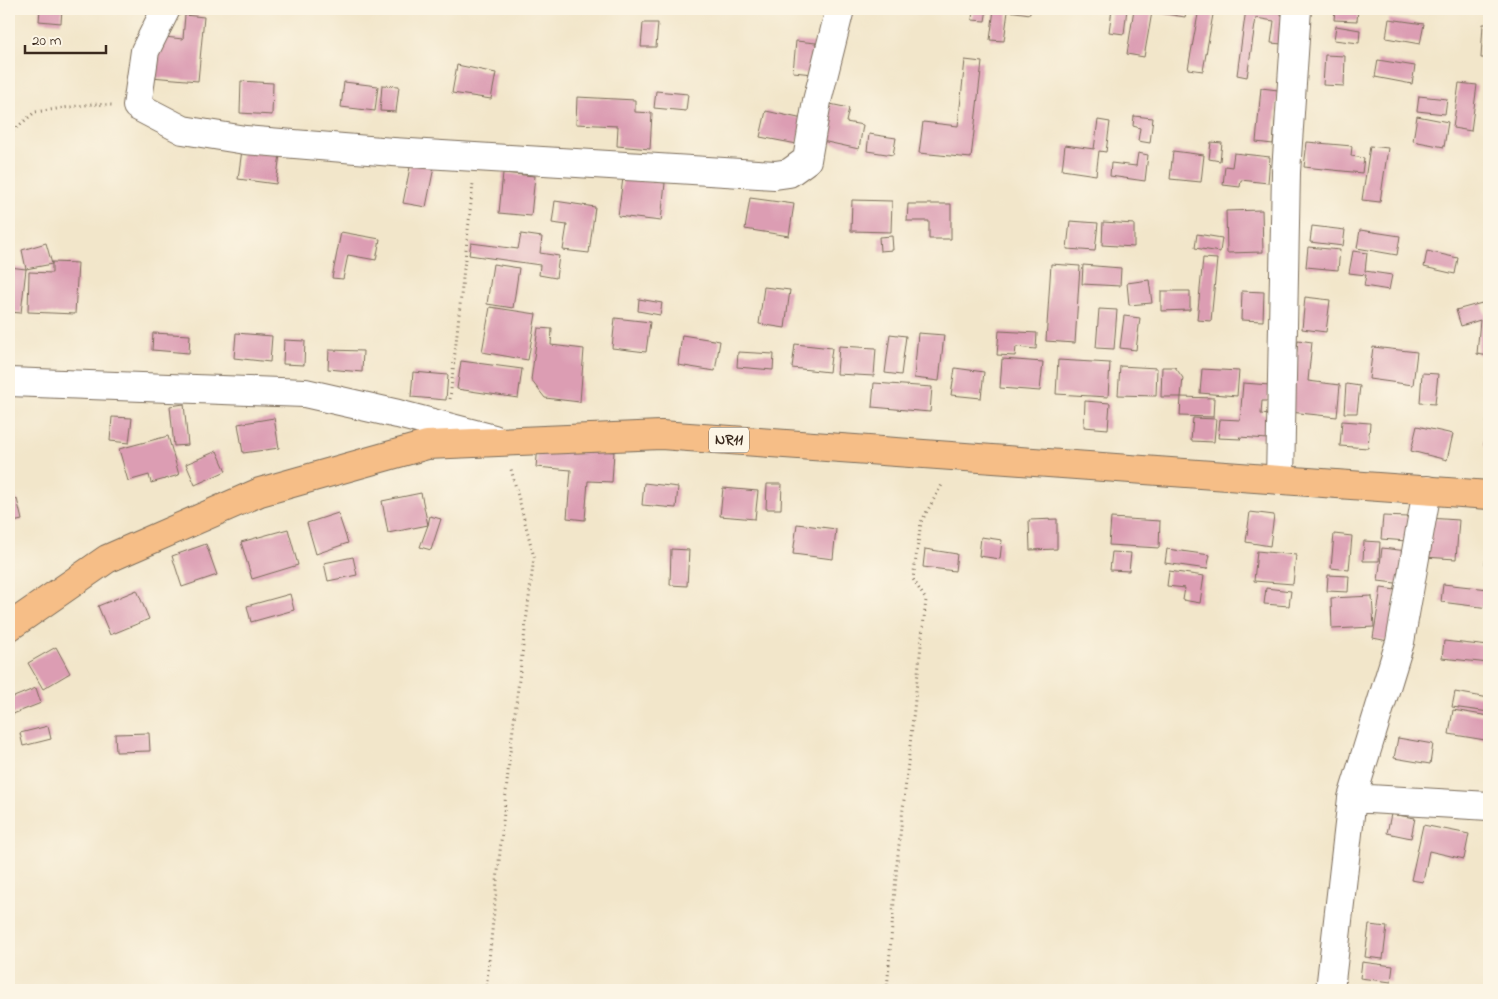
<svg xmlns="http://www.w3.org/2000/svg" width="1498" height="999" font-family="'Indie Flower',sans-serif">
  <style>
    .building { fill: #dc9db3 }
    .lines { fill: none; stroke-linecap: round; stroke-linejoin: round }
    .minor-casing { stroke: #7b6c5a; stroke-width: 30 }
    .trunk-casing { stroke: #7b6c5a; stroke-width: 30 }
    .path { stroke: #7b6c5a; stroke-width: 3; stroke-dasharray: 1 4; stroke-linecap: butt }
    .minor { stroke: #fff; stroke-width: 28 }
    .trunk { stroke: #f6be87; stroke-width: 28 }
    .labels { text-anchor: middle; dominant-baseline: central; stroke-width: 4.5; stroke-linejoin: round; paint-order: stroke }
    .shield { fill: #fcf5e5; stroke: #75675a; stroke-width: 1 }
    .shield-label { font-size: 15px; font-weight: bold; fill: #3b2a1e }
  </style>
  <rect width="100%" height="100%" fill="#fcf5e5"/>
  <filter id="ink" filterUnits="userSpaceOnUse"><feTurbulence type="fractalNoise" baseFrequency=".02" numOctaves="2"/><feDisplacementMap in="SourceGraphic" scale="10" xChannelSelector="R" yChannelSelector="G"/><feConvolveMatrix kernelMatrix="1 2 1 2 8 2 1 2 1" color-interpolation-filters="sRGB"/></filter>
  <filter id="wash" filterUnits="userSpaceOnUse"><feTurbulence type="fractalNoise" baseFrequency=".0096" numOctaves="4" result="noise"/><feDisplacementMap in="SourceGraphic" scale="20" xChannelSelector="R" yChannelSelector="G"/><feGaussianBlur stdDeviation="1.12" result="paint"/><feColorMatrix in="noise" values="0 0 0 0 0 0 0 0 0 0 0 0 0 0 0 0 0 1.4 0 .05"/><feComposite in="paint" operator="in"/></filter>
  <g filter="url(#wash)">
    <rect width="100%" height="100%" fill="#f2e6ca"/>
    <g id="blocks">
      <path class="building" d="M40,9H62L61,23L39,21Z
        M909,9H922L921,14L909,12Z
        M973,9H987L985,21L972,20Z
        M994,9H1030V14L1008,11L1004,41L990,40Z
        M1112,9H1127L1124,34L1109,32Z
        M1134,9H1187L1185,17L1152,12L1144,57L1127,54Z
        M1199,9H1214L1203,71L1188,69Z
        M1246,9H1282L1281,15L1286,16L1282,44L1271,43L1274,21L1256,18L1247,77L1237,75Z
        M1335,9H1358L1357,21L1334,20Z
        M185,15L204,17L198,81L151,77L155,36L183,39Z
        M1389,19L1424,24L1420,44L1386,38Z
        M643,23H658L656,47H641Z
        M1483,24H1489V58H1481Z
        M1336,26L1360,30L1359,43L1334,40Z
        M796,41L816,43L813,74L793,72Z
        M1325,55L1345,56L1344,86L1323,85Z
        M965,60L982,62L971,158L919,153L923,122L958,126Z
        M1378,60L1415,66L1412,84L1375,77Z
        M457,65L496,73L491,99L452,93Z
        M241,81L273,83L272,115L240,113Z
        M344,82L378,86L375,111L341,107Z
        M1459,83L1477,85L1471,131L1453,128Z
        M382,85L399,86L396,112L380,111Z
        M1261,88L1278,90L1273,144L1256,142Z
        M656,91L688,94L686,111L654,108Z
        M1419,96L1447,99L1445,114L1417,111Z
        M577,97L635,100V112L652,113L650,149L617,146L618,126L576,124Z
        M830,104L849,108L846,122L863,125L859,149L822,141Z
        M766,111L803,119L797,144L760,137Z
        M1134,116L1153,118L1150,143L1138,141L1140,128L1133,126Z
        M1417,116L1448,122L1444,147L1413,141Z
        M1098,120L1110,122L1106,152L1099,151L1096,175L1062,170L1065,145L1094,149Z
        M869,134L896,138L893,155L867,151Z
        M1211,142L1222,143L1220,161L1209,159Z
        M1307,142L1352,146L1351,156L1364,158L1362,173L1304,167Z
        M1370,146L1388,148L1380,202L1362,200Z
        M242,150L280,154L276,184L238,179Z
        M1173,151L1204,155L1201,182L1170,179Z
        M1138,153L1148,155L1145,181L1110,176L1111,163L1136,166Z
        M1234,153L1270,157L1268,183L1241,180L1240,187L1223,185L1225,166L1232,167Z
        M411,162L434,167L426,207L403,203Z
        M503,173L535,176L531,216L499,213Z
        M623,178L665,183L661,221L618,216Z
        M750,198L794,204L789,236L745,229Z
        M852,200L892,201L891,232L851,231Z
        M555,201L595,207L589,253L563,250L567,225L552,223Z
        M908,204H951V239H929V221H907Z
        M1262,210L1263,252L1227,253L1226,211Z
        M1070,221L1098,223L1095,251L1067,249Z
        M1103,222L1134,224V247L1102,245Z
        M1312,226L1345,230L1343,246L1310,242Z
        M1360,230L1400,236L1397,255L1357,248Z
        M341,232L380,239L376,260L348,255L343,279L332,278Z
        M521,234L542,237L540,253L559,256L556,278L539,275L540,265L469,255L471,243L518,249Z
        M1197,234L1222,238L1220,252L1195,248Z
        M892,236L893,250L880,251L879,237Z
        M46,243L52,264L26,269L21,313L9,312V267L26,269L22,250Z
        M1308,247L1340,250L1338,270L1306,267Z
        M1353,251L1367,253L1365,271L1392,275L1389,290L1364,286L1366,275L1349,273Z
        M1427,251L1458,258L1455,274L1424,267Z
        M1203,258L1217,259L1211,321L1197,320Z
        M52,262L78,263L75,314L28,312L29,272L52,273Z
        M493,264L519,268L513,308L487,304Z
        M1051,264L1080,266L1075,343L1046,341Z
        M1083,265L1121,268L1120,286L1082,284Z
        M1149,280L1152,303L1129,305L1127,283Z
        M764,287L790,290L785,328L759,324Z
        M1161,291H1190V310L1161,311Z
        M1242,291L1264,292L1263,321L1241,320Z
        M1305,297L1330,300L1326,332L1302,329Z
        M639,299L662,303L660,315L638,311Z
        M1482,303L1487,320H1489V356L1477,354L1480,320L1461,326L1456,310Z
        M490,307L536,314L528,360L482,352Z
        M1099,309L1117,310L1114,349L1096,348Z
        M1124,316L1140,318L1136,350L1120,348Z
        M615,318L650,322L646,352L612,348Z
        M538,328L552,329L551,345L584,349L580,402L545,398L531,380Z
        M999,331L1037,333L1036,349L1016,347L1015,356L997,355Z
        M153,333L190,335L189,353L152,350Z
        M236,333L272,336L270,362L234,358Z
        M918,333L944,335L939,381L914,378Z
        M890,334L906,336L901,375L885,373Z
        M682,335L720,341L715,371L678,365Z
        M284,340L305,341L304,365L283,364Z
        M1298,340L1312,342L1308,381L1340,385L1337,417L1290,412Z
        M795,344L832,348L829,372L792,368Z
        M839,346L876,348L874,376L837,374Z
        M1373,347L1417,352L1413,385L1369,379Z
        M329,350L363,351L362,372L328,369Z
        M738,352L774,354L773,370L737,367Z
        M1002,359L1043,362L1040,391L1000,388Z
        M1058,360L1110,363L1108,397L1056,394Z
        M461,361L522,369L518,398L457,389Z
        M1120,366L1157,368L1156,396L1118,395Z
        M1162,367H1175L1183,378L1181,397H1161Z
        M955,368L984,372L981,398L951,395Z
        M1202,369L1239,371L1237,396L1200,393Z
        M413,372L448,375L446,400L411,397Z
        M1422,373L1438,374L1435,404L1420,403Z
        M874,383L932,387L930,412L872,407Z
        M1243,383L1270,385L1268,401H1262L1261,414L1270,415L1268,439L1239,437L1241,439L1218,438L1220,419L1240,420Z
        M1346,384L1360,386L1357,413H1344Z
        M1181,397L1214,398L1213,417L1180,416Z
        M1085,401L1110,403L1108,429L1084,427Z
        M184,404L188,445L174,446L170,406Z
        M1487,416L1489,417V446L1484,445Z
        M112,417L132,418L129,443L110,441Z
        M274,418L279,448L243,453L238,424Z
        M1193,418L1216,419L1214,442L1191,441Z
        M1342,421L1370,423L1368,448L1340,446Z
        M1417,426L1453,434L1447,460L1411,451Z
        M168,436L179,475L151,483L149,475L128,481L119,449Z
        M538,446L614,452L612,482L588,481L585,520L567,518L571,470L536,467Z
        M217,451L226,471L195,485L186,464Z
        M644,483L678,487L676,508L642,505Z
        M767,484H782L781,509H766Z
        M723,488L758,491L755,519L720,516Z
        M421,493L428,525L430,516L441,519L431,550L420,547L428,525L388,533L382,501Z
        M17,499L22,520L9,523V502Z
        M1250,512L1274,515L1270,546L1246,542Z
        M338,513L348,543L316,554L307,523Z
        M1383,516L1408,517L1407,541L1381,539Z
        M1111,518L1160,521L1159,548L1109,545Z
        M1428,518L1459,520L1456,559L1424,557Z
        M1057,519V549L1030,550L1029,520Z
        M797,524L836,529L833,559L793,554Z
        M288,529L298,565L252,579L241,542Z
        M1488,531L1489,532V565H1485Z
        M1334,534L1352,536L1349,570L1331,568Z
        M981,537L1002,540L1000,559L979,556Z
        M1364,541L1380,542L1379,561H1363Z
        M206,544L217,575L182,587L172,556Z
        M1382,548L1407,551L1404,584L1378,581Z
        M671,549L689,550L687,586L670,585Z
        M925,549L957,554L955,571L923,567Z
        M1167,549L1210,555L1207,569L1165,563Z
        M1257,551L1296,555L1293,584L1254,581Z
        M1112,552L1131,553L1129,571L1110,570Z
        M353,557L357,575L328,581L324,563Z
        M1169,571L1204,576L1200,603L1183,600L1185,588L1167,586Z
        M1328,575L1349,576L1348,592L1327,591Z
        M1443,584L1489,589V608L1441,602Z
        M1266,588L1291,591L1289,606L1264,604Z
        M1381,588L1396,590L1388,641L1373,638Z
        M137,590L149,619L110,635L98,606Z
        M290,594L294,610L251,622L247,606Z
        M1372,596L1374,627L1332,629L1331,598Z
        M1444,641L1489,646V663L1442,658Z
        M56,647L70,673L43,689L28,663Z
        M36,688L41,703L13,714L9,699Z
        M1455,692L1489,698V712L1452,707Z
        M1453,710L1489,716L1485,740L1449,734Z
        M48,726L51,739L23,746L20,733Z
        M149,733L150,751L116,752L115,734Z
        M1398,738L1433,744L1430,764L1394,758Z
        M1391,814L1415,818L1411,838L1387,833Z
        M1423,825L1469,834L1464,859L1429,851L1423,882L1411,880Z
        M1369,925L1387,927L1383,959L1365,957Z
        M1362,962L1393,966L1391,982L1360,978Z"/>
    </g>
  </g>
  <g filter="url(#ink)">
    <use href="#blocks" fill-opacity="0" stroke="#7b6c5a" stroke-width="1"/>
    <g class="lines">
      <g class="minor-casing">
        <path id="minor" d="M166,9L145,51L137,106L183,130L245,140L393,152L775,175L789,173L807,160L817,101L840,9
          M9,382L305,393L398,414L494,439
          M1280,480L1286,172L1297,9
          M1352,798L1489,806
          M1330,990L1352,798L1400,642L1427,490"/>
      </g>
      <g class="trunk-casing">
        <path id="trunk" d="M9,627L107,559L260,492L427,445L661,435L1489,495"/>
      </g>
      <path class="path" d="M9,134L35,112L92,104L112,105
        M450,399L473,184
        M486,990L510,753L534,557L511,469
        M887,990L897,863L926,600L913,579L921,522L943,483"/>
      <use href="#minor" class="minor"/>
      <use href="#trunk" class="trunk"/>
    </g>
  </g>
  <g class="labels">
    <rect class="shield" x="709" y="427.5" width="40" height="25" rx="4"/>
    <g class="shield-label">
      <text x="729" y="440">NR11</text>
    </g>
  </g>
  <rect width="1498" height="999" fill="none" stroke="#fcf5e5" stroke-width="30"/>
  <path d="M25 45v8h81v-8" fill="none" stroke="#3b2a1e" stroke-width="2.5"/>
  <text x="32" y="45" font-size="15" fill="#3b2a1e" stroke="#fcf5e5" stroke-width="4" paint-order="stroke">20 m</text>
</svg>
